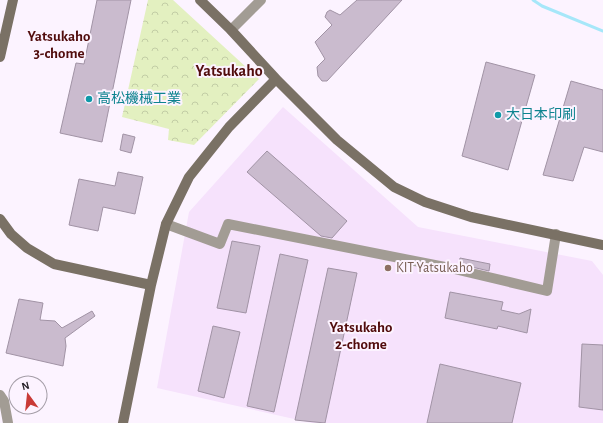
<svg xmlns="http://www.w3.org/2000/svg" width="603" height="423" font-family="'Alegreya Sans','Noto Sans JP',sans-serif">
  <style>
    .built { fill: #f6e2fc }
    .park { fill: url(#park-crowns) }
    .lines { fill: none; stroke-linecap: round; stroke-linejoin: round }
    .stream { stroke: #a6e7f9; stroke-width: 3 }
    .building { fill: #cabbce; stroke: #a193a5 }
    .street { stroke: #a29c94; stroke-width: 10 }
    .secondary { stroke: #7a7165; stroke-width: 10 }
    .culture-dot { fill: #0f9aa8; stroke: #fcf3ff; stroke-width: 1.5 }
    .education-dot { fill: #8d6e63; stroke: #fcf3ff; stroke-width: 1.5 }
    .labels { text-anchor: middle; dominant-baseline: central; stroke-width: 4; stroke-linejoin: round; paint-order: stroke }
    .culture-label { font-size: 14px; fill: #0d838f; stroke: #fcf3ff; text-anchor: start }
    .education-label { font-size: 14px; fill: #785e54; stroke: #fcf3ff; text-anchor: start }
    .neighbourhood-label { font-size: 15px; font-weight: bold; fill: #510c0c; stroke: #fcf3ff }
    .quarter-label { font-size: 16px; font-weight: bold; fill: #510c0c; stroke: #fcf3ff }
  </style>
  <defs>
    <pattern id="park-crowns" width="20" height="18" patternUnits="userSpaceOnUse"><rect width="20" height="18" fill="#e3f0c0"/><path d="M2 6a3 3 0 1 1 6 0M12 15a3 3 0 1 1 6 0" fill="none" stroke="#c2cda5"/></pattern>
  </defs>
  <rect width="100%" height="100%" fill="#fcf3ff"/>
  <path class="built" d="M283,107L418,227L592,261L603,275V423H312L157,388L189,212Z"/>
  <path class="park" d="M148,0H173L259,79L194,145L168,140L169,129L122,117Z"/>
  <g class="lines">
    <path class="stream" d="M533,0L542,6L603,31"/>
  </g>
  <path class="building" d="M97,0H131L102,142L60,133L76,63L84,64Z
    M357,0H402L327,81H322L318,76L317,67L325,59L315,42L332,25L325,17L327,12L330,10L340,15Z
    M486,62L535,75L508,170L462,156Z
    M571,81L603,90V152L584,147L573,181L543,175Z
    M123,134L135,137L131,153L120,150Z
    M267,151L347,221L332,238L321,236L247,172Z
    M118,172L143,177L135,214L103,207L98,231L69,225L79,179L115,186Z
    M232,241L260,246L246,313L217,308Z
    M280,254L308,260L274,412L247,406Z
    M460,258L490,264L489,271L459,264Z
    M328,268L357,273L325,423L295,420Z
    M450,292L503,302L501,310L519,314L531,309L527,333L498,326L497,329L445,318Z
    M19,299L43,303L40,320L55,321L62,328L92,311L95,316L65,338L66,346L63,366L6,353Z
    M213,326L240,332L224,398L198,391Z
    M582,344L603,345V410L579,407Z
    M440,364L521,383L512,423H427Z"/>
  <g class="lines">
    <path class="street" d="M231,30L261,0
      M166,224L220,244L228,224L450,268L547,291L556,234
      M0,395L4,401L8,423"/>
    <path class="secondary" d="M200,0L231,30L276,79
      M0,57L13,0
      M0,219L11,234L27,248L54,264L151,285
      M123,423L151,285L166,224L189,177L229,127L276,79L337,140L394,187L425,202L471,217L603,245"/>
  </g>
  <g class="culture-dot">
    <circle cx="89" cy="99" r="4"/>
    <circle cx="498" cy="115" r="4"/>
  </g>
  <circle class="education-dot" cx="388" cy="268" r="4"/>
  <g class="labels">
    <g class="culture-label">
      <text x="97" y="99">高松機械工業</text>
      <text x="506" y="115">大日本印刷</text>
    </g>
    <g class="education-label">
      <text x="396" y="268">KIT Yatsukaho</text>
    </g>
    <g class="neighbourhood-label">
      <text x="59" y="36">Yatsukaho<tspan x="59" dy="17">3-chome</tspan></text>
      <text x="361" y="327">Yatsukaho<tspan x="361" dy="17">2-chome</tspan></text>
    </g>
    <g class="quarter-label">
      <text x="229" y="71">Yatsukaho</text>
    </g>
  </g>
  <g transform="translate(28 395) rotate(345)"><circle r="19" fill="#fcf3ff" stroke="#a59ea8"/>
  <path d="M0-3L7 15L0 10L-7 15Z" fill="#c93a36"/>
  <text y="-6" font-size="11" font-weight="bold" text-anchor="middle" fill="#231e25">N</text>
  </g>
</svg>
